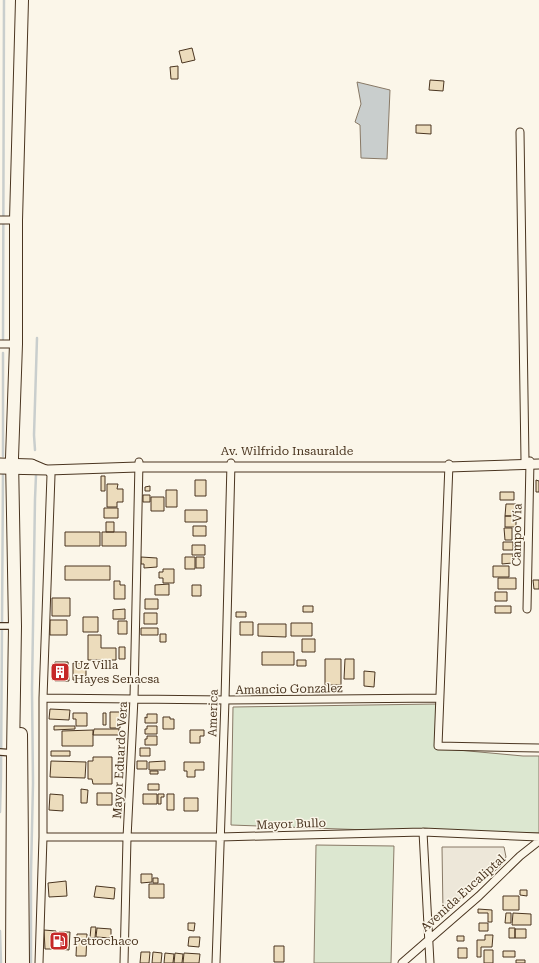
<svg xmlns="http://www.w3.org/2000/svg" width="539" height="963" font-family="'Roboto Serif',serif">
  <style>
    .green { fill: #dce7d0; stroke: #887966 }
    .parking { fill: #ede7d9; stroke: #887966 }
    .water { fill: #c9cecd; stroke: #887966 }
    .lines { fill: none; stroke-linecap: round; stroke-linejoin: round }
    .stream { stroke: #c9cecd; stroke-width: 2.5 }
    .building { fill: #ecdcbc; stroke: #4a3520 }
    .pedestrian-casing { stroke: #4a3520; stroke-width: 8 }
    .minor-casing { stroke: #4a3520; stroke-width: 9 }
    .tertiary-casing { stroke: #4a3520; stroke-width: 11 }
    .trunk-casing { stroke: #4a3520; stroke-width: 14 }
    .pedestrian { stroke: #fbf6e9; stroke-width: 5.5 }
    .minor { stroke: #fbf6e9; stroke-width: 7 }
    .tertiary { stroke: #fbf6e9; stroke-width: 9 }
    .trunk { stroke: #fbf6e9; stroke-width: 12 }
    .labels { text-anchor: middle; dominant-baseline: central; stroke-width: 3; stroke-linejoin: round; paint-order: stroke }
    .street-label { font-size: 12px; fill: #4a3520; stroke: #fbf6e9 }
    .poi-label { font-size: 12px; fill: #4a3520; stroke: #fbf6e9; text-anchor: start }
  </style>
  <rect width="100%" height="100%" fill="#fbf6e9"/>
  <path class="green" d="M436,704V748L523,756H539V833L423,832L231,825L233,707Z
    M316,845L394,846L391,963H314Z"/>
  <path class="parking" d="M442,847H504L506,857L501,866L443,912Z"/>
  <path class="water" d="M357,82L390,90L387,159L361,158L360,125L355,122L361,104Z"/>
  <g class="lines">
    <path class="stream" d="M3,339L4,0
      M35,450L34,435L37,338
      M3,456V353
      M0,812L1,777L3,471
      M0,931L1,963
      M31,963V873L33,783L32,690L35,499L36,475"/>
  </g>
  <path class="building" d="M192,48L195,60L182,63L179,51Z
    M178,66V79H171L170,67Z
    M430,80L444,81L443,91L429,90Z
    M416,125H431V134L416,133Z
    M101,476H105V491H101Z
    M195,480H206V496H195Z
    M536,480L539,481V492H536Z
    M107,484H118L117,489H123V502H117V507H107Z
    M150,486V491H145V487Z
    M166,490H177V507H166Z
    M500,492H514V500H500Z
    M143,495H150V502H143Z
    M151,497H164V511H151Z
    M506,504H516V516H505Z
    M104,508H118V518H104Z
    M185,510H207V522H185Z
    M505,516H516V527H505Z
    M106,522H114V532H106Z
    M193,526H206V536H193Z
    M504,528H512V540H505Z
    M65,532H100V546H65Z
    M102,532H126V546H102Z
    M503,542H513V550H503Z
    M192,545H205V555H192Z
    M502,554H513L512,563L502,564Z
    M141,557L157,558V567L144,568V564H141Z
    M185,557H195V569H185Z
    M196,557H204V568H196Z
    M65,566H110V580H65Z
    M493,566H509V577H493Z
    M163,569H174V583H163V578H159V572H163Z
    M498,578H516V589H498Z
    M533,580H539V589H534Z
    M114,581H120V585H125V599H114Z
    M169,584V595H155V585Z
    M192,585H201V596H192Z
    M495,592H507V601H495Z
    M52,598H70V616H52Z
    M145,599H158V609H145Z
    M303,606H313V612H303Z
    M495,606H511V613H495Z
    M125,609V619H113V610Z
    M236,612H246V617H236Z
    M144,613H157V624H144Z
    M83,617H98V632H83Z
    M50,620H67V635H50Z
    M118,621H127V634H118Z
    M240,622H253V635H240Z
    M291,623H312V636H291Z
    M258,624H286V637L258,636Z
    M141,628H158V635H141Z
    M160,634H166V642H160Z
    M88,635H101V648H116V660H88Z
    M302,639H315V652H302Z
    M119,647H125V659H119Z
    M262,652H294V665H262Z
    M325,659H341V685H325Z
    M345,659H354V679H344Z
    M297,660H306V666H297Z
    M55,662H68L69,681H55V675H52V668H55Z
    M73,663H86V676H78V680H73Z
    M364,671L375,672L374,687L364,686Z
    M50,709L70,710L69,720L49,719Z
    M110,712H121L120,728H110Z
    M73,713H87V726H76V719H73Z
    M103,713H106V725H103Z
    M147,714H157V723H145V717L147,718Z
    M163,717H170V719H174V729H163Z
    M54,726H75V729L54,730Z
    M147,726H157V734H145V729H147Z
    M94,729H119V735H93Z
    M93,730V746H62V731Z
    M190,730H204V736H200V743H190Z
    M147,736H157V745H145V739H147Z
    M140,748H150V756H140Z
    M51,751H70V756H51Z
    M93,757H112V784H93L92,779H88V761H93Z
    M51,761L86,762L85,778L50,777Z
    M137,761H147V769H137Z
    M165,761V770H149V762Z
    M184,762H204V770H195V777H187V771H184Z
    M150,771H158V774H150Z
    M148,784H159V790H148Z
    M81,789L88,790L87,803H81Z
    M97,793H112V805H97Z
    M50,794L63,795V811L49,810Z
    M143,794H157V804H143Z
    M158,794H164V797H161V804H158Z
    M167,794H174V810H167Z
    M184,798H198V811H184Z
    M141,874H152V882L141,883Z
    M153,878H158V883H153Z
    M66,881L67,896L49,897L48,883Z
    M149,884H164V898H149Z
    M96,886L115,888L114,899L94,897Z
    M520,890H527V896L520,895Z
    M503,896H519V910H503Z
    M478,909L492,910V922H488V913H478Z
    M506,913H511V923H505Z
    M513,913L531,914V925H512Z
    M188,923H195L194,931L188,930Z
    M479,923H488V931H479Z
    M91,927H96L95,938H90Z
    M97,928L111,929V938L96,937Z
    M509,928H515V938H509Z
    M515,929H526V938H515Z
    M44,930L56,931L55,949H45Z
    M59,932H70L69,950L59,949Z
    M77,934H87L86,956H76Z
    M485,935H493L492,947H481V957H477V940H485Z
    M457,936H464V941H457Z
    M189,937H200L199,947L188,946Z
    M274,946H284V962H274Z
    M458,948H467V958H458Z
    M484,950H493V963H484Z
    M503,951H515V957H503Z
    M141,952H150L149,963H140Z
    M153,952L162,953L161,963H152Z
    M165,953L174,954L173,963H164Z
    M175,953L183,954L182,963H174Z
    M184,953L200,954L199,963H183Z
    M516,960H525V963H516Z"/>
  <g class="lines">
    <g class="pedestrian-casing">
      <path id="pedestrian" d="M0,626H15
        M0,752L13,753"/>
    </g>
    <g class="minor-casing">
      <path id="minor" d="M520,132L525,460
        M0,220H16
        M0,344H16
        M34,464L48,470L51,475L43,698V837L39,963
        M449,464L438,746L539,748
        M527,609L530,461
        M43,698L225,700L439,698
        M423,832L430,963
        M43,837H220L423,832L539,837
        M124,963L127,838L134,698L139,462
        M216,963L225,700L231,463
        M402,963L479,896L520,856L539,841"/>
    </g>
    <g class="tertiary-casing">
      <path id="tertiary" d="M0,463L32,464
        M0,469L48,470L138,467H448L539,464"/>
    </g>
    <g class="trunk-casing">
      <path id="trunk" d="M21,734L23,963
        M12,963L13,755L15,626L12,458L16,344V220L22,0"/>
    </g>
    <use href="#pedestrian" class="pedestrian"/>
    <use href="#minor" class="minor"/>
    <use href="#tertiary" class="tertiary"/>
    <use href="#trunk" class="trunk"/>
  </g>
  <defs>
    <g id="building-square" transform="scale(1)"><rect x="-9" y="-9" width="18" height="18" rx="4" fill="#c62828" stroke="#fbf6e9"/><path d="M-4-6H4V6H1V3H-1V6H-4ZM-2.5-4.3h1.7v1.8h-1.7ZM.8-4.3h1.7v1.8H.8ZM-2.5-1h1.7V.8h-1.7ZM.8-1h1.7V.8H.8Z" fill="#fff"/></g>
    <g id="fuel-square" transform="scale(1)"><rect x="-9" y="-9" width="18" height="18" rx="4" fill="#c62828" stroke="#fbf6e9"/><path d="M-5.5-6h7V0h2V4h1.3V-2.5L3-4.5l.8-.8L6-3V5H2.5V1h-1V6h-7ZM-4.2-4.7v3.2H.2V-4.7Z" fill="#fff"/></g>
  </defs>
  <g fill-rule="evenodd">
    <use href="#building-square" x="60" y="672"/>
    <use href="#fuel-square" x="59" y="941"/>
  </g>
  <g class="labels">
    <g class="street-label">
      <text x="287" y="451">Av. Wilfrido Insauralde</text>
      <text transform="translate(517 535) rotate(-89)">Campo Vía</text>
      <text transform="translate(289 689) rotate(-1)">Amancio Gonzalez</text>
      <text transform="translate(213 713) rotate(-88)">America</text>
      <text transform="translate(120 760) rotate(-87)">Mayor Eduardo Vera</text>
      <text transform="translate(291 824) rotate(-2)">Mayor Bullo</text>
      <text transform="translate(463 893) rotate(-42)">Avenida Eucaliptal</text>
    </g>
    <g class="poi-label">
      <text x="74" y="665">Uz Villa<tspan x="74" dy="14">Hayes Senacsa</tspan></text>
      <text x="73" y="941">Petrochaco</text>
    </g>
  </g>
</svg>
